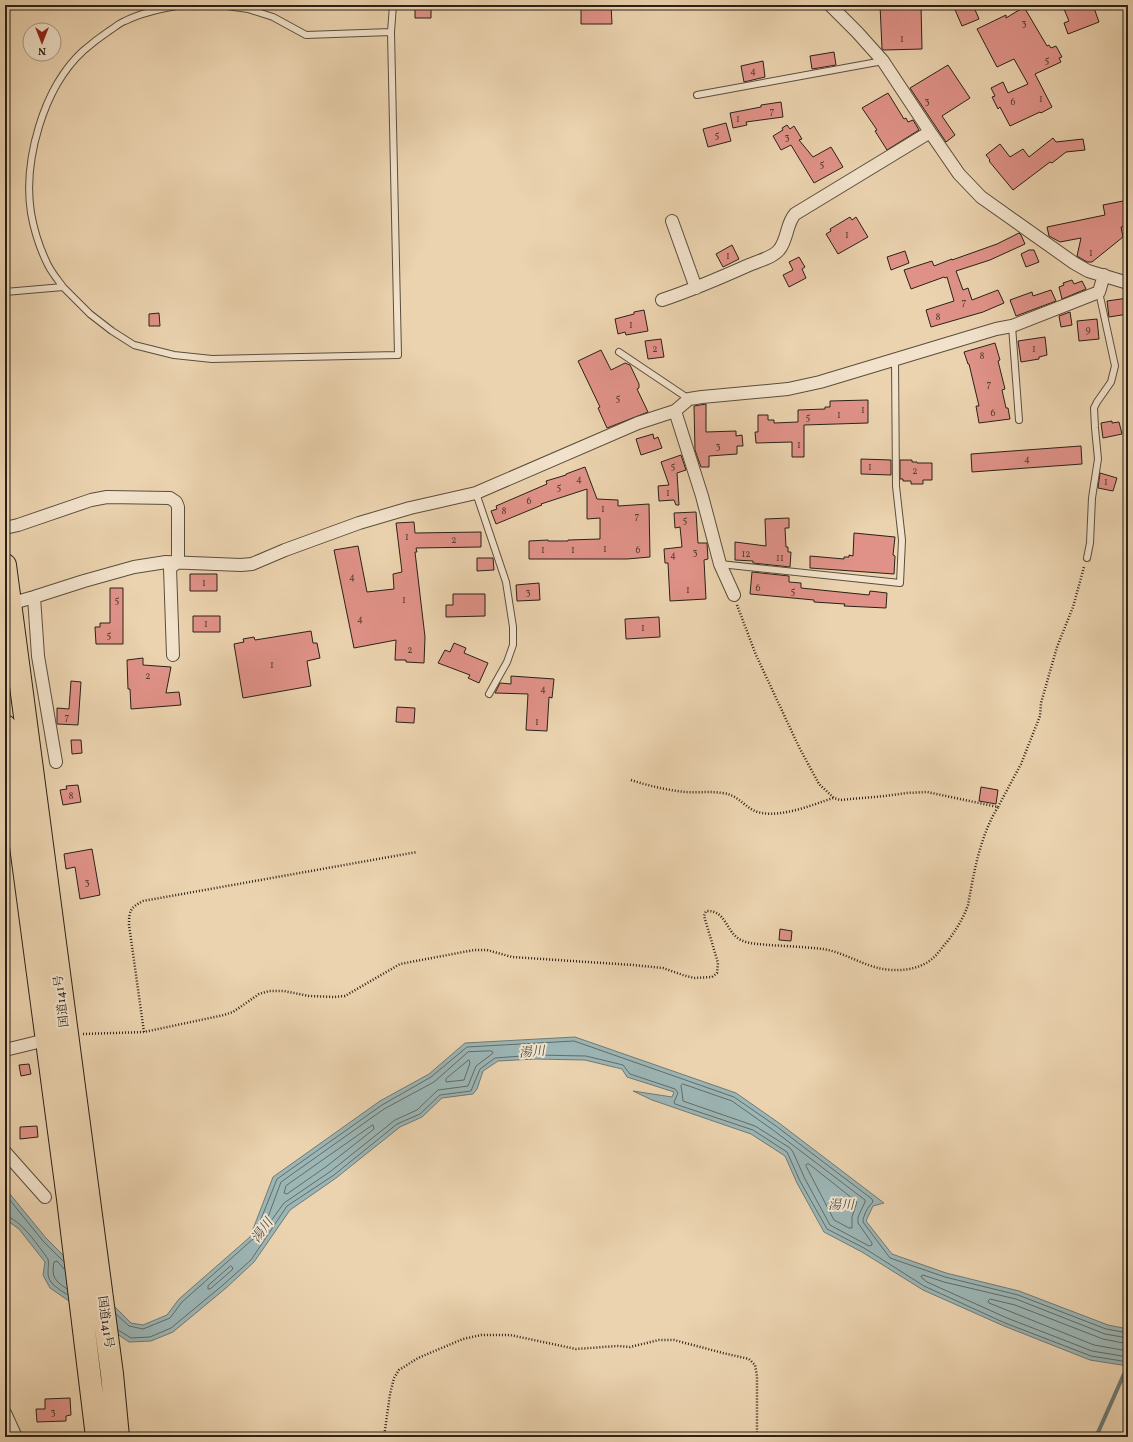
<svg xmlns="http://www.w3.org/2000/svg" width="1133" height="1442" font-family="Vollkorn,'Noto Serif JP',serif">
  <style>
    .water { fill: #9cb6b6; stroke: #6e7a76 }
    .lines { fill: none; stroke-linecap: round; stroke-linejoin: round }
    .shore { stroke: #636c66; stroke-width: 1 }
    .stream { stroke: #6e7a76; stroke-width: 4 }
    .building { fill: #e09288; stroke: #2a2116 }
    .lane-casing { stroke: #5a4e3c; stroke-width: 8 }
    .street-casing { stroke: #5a4e3c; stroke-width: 14 }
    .highway-casing { stroke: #2a2116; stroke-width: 24 }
    .path { stroke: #2a2116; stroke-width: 2.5; stroke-dasharray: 1 2; stroke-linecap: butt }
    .lane { stroke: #f2e2cb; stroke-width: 6 }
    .street { stroke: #f2e2cb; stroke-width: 12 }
    .highway { stroke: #ebd3af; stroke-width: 22 }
    .labels { text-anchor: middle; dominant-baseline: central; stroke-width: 4; stroke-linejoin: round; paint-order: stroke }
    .number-label { font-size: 10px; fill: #583d32 }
    .street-label { font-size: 12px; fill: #2a2116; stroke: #f2e2cb }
    .water-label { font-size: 13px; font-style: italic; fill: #4c4e46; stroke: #f2e2cb }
  </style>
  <rect width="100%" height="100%" fill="#ebd3af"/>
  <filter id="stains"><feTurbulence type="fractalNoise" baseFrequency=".005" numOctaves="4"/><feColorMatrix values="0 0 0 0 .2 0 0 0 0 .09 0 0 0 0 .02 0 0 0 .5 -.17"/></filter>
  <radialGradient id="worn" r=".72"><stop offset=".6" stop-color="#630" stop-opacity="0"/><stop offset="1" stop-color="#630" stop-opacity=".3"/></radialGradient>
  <path class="water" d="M575,1037L736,1093L779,1123L884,1203L873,1206L866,1221L892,1254L946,1273L1019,1291L1108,1325L1128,1329V1366L1090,1360L1004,1326L923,1290L862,1252L824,1232L797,1183L785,1156L751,1134L652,1100L633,1091L672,1097L674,1092L627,1077L622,1069L585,1060L535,1059L498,1061L483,1071L477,1089L473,1094L442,1098L422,1117L400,1127L336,1178L290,1210L254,1262L226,1288L173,1332L151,1341L129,1342L50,1288L43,1275L45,1262L19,1229L5,1219V1188L46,1238L131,1323L143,1325L167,1315L179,1299L250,1237L273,1177L380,1101L429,1074L465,1043Z"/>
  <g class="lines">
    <path class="shore" d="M491,1051L493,1052L492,1054L476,1066L468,1086L438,1090L417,1110L395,1120L331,1171L284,1203L268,1225H265L281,1182L384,1109L434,1082L468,1052Z
      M469,1060L470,1063L464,1080L446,1082V1079Z
      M683,1084L732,1101L773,1130L865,1200V1202L858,1217V1223L872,1243V1245L869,1246L830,1225L805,1179L793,1152L790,1148L755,1126L683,1101L682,1092L681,1086Z
      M373,1125L374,1129L327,1166L287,1194L284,1193L286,1186Z
      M807,1164H809L857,1202L852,1217V1228H849L834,1220L806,1166Z
      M5,1194L43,1241L63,1261
      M5,1216C20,1218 39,1247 48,1259C49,1263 48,1267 48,1272C47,1283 60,1290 68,1295
      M231,1266L233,1268L232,1270L210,1289H208V1286Z
      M64,1269L57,1261L54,1262C51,1277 55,1281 67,1289
      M116,1314L129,1326L143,1329L170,1318L182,1302L253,1239L277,1179L382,1105L431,1077L467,1047L574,1041L734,1097L776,1126L872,1199L873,1202C868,1206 863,1216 863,1222L890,1258L945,1277L1018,1295L1106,1329L1128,1333
      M118,1330L131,1338L150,1337L171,1328L223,1285L251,1260L287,1206L334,1175L397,1124L420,1114L440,1095L471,1091L480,1069L495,1058L535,1055L586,1056L623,1065L630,1074L675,1089L678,1093L674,1102L675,1104L753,1130L787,1152L800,1181L827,1229L864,1248L924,1286L1005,1323L1091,1356L1128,1362
      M1128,1338L1105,1334L1016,1299L944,1282L923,1275L921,1276L922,1278L927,1282L1007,1318L1092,1351L1128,1357
      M1128,1344L1103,1339L1015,1305L990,1299L988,1301L989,1303L1094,1345L1128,1351"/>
    <path class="stream" d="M1096,1437L1128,1365"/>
  </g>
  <path class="building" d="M415,5H431V18H415Z
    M581,5H611L612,24H581Z
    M880,5H921L922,49L884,50L882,49Z
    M953,5H973L979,19L962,26Z
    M1076,5H1093L1099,22L1068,34L1064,23L1069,21L1064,9Z
    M1024,7L1047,46L1049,45L1051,48L1056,46L1062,57L1059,58L1061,62L1035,74L1052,107L1041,113L1040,112L1010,126L1000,107L998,109L992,97L995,96L991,88L1003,82L1008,93L1028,84L1014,59L997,67L977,29L1006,15V18Z
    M834,52L836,65L812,69L810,56Z
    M763,61L765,77L744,82L741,66Z
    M948,65L970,98L942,116L955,135L946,142L910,88Z
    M888,93L904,119L906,118L908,122L913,120L919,130L887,150L875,131L877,130L862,108Z
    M781,102L783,117L746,122L747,125L733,128L730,113L761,107V105Z
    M726,123L731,141L708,147L703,129Z
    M787,125L790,129L794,126L802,139L799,140L813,157L831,147L843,167L814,183L791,145L781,150L773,136L783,130L782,128Z
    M1053,138L1056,142L1083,139L1085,150L1066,152L1052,163L1050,162L1013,190L989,161L990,160L986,155L1000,144L1010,157L1023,149L1029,157Z
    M1128,200V226L1121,227L1123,237L1092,262H1087L1077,256L1081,238L1060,242L1049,236L1047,227L1105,215L1103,205Z
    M850,217L852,220L856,217L868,237L838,254L826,234L831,231L830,229Z
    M1019,233L1021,235L1025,244L990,260L956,271L963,290L968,288L972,300L998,290L1004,303L983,312L931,327L926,310L954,301L947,277L945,278L944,277L911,289L904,270L932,261L934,266L952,259V260L997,244Z
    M732,245L739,259L723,267L716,254Z
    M1029,250H1034L1039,262L1026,267L1021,254Z
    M905,251L909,263L891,270L887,257Z
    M799,257L805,267L802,269L806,278L789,287L783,275L793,270L789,262Z
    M1072,280L1074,284L1082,281L1086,289L1062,299L1059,287L1064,285L1063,283Z
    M1051,290L1056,301L1016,316L1010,300L1032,292L1033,296Z
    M1128,298V314L1109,317L1107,301Z
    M644,310L648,331L626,335L625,332L618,334L615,319L634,314V312Z
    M1070,312L1072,325L1061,327L1059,316Z
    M159,313L160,326H149V314Z
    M1097,319L1099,339L1079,341L1077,321Z
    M1045,337L1047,355L1039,357V359L1021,362L1018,341Z
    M661,339L664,357L648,359L645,341Z
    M995,343L1000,360L998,361L1005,389L1002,390L1006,408H1008L1010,419L979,423L976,406H979L969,364H968L964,352Z
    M601,350L611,370L625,363L630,365L639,384V388L637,389L648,412L607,428L598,408L600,407L578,361Z
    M868,400V423L804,425V457H792V442L756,443L755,432H758V415H768V420H774V423L798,422V410L825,409V407H830V401Z
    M706,404V432L736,431V436L742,435L743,446H737V454L709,456V467H701L695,450L694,406Z
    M1112,421V423L1119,422L1122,434L1103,438L1101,423Z
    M653,434L654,439L658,437L662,448L641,455L636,439Z
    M1081,446L1082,464L972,472L971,454Z
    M681,455L686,470L677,473L679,505H676L674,500L659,501L658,486L669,485L661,462Z
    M861,459L891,460V475L861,474Z
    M900,460H912V462H917V463H932V480H923V484H911V481H903V479H900Z
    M585,467L597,499L618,500V506L649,504L650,557L627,559H529V541L548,540V541H568V540L600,539V518L587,519V489L541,504L542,505L496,524L491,511L497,509L496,506L547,484L546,481L566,475V474Z
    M1100,473L1117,478L1113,491L1098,488Z
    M696,512L698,543H707L708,559L704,560L706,599L670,601L668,563H665L664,549L682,547L680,527L675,528L674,513Z
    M789,518V528H785L786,547H788V552H791L790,567L753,563V561L735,560V542L766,546L765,519Z
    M414,522L415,533L481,532V547L416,548L417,552H415L425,637L424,663L406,662V660H395L396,640L354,648L334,550L358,546L367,592L394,589L393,574L402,572L396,523Z
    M854,533L895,537L893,555L895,556L894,574L810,568V556L844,559V557H849V555L853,556Z
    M477,558H493L494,570L477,571Z
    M752,572L789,576V582L801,583V588L869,595L870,591L887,593L886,608L844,606L845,604L814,602V600L750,594Z
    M190,574H217V591H190Z
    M539,583L540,600L517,601L516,585Z
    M110,588H123V644H96L95,627H100V623H110Z
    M453,594H485V616L446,617V605H453Z
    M193,616H220V632H193Z
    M659,617L660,637L626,639L625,619Z
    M311,631L313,643H317L320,658L307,661L311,686L243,698L234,644L244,642L243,639L254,637L255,640Z
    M454,643L466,648L464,653L488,663L479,683L468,678L470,675L438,663L445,650L450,652Z
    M143,658V665L171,667L166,693L179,692L181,705L131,709L130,689H128L127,660Z
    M511,676L554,679L552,698L549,697L547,731L526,730L528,694L495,693L500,683L511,684Z
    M71,681L81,682L78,725L57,724V708L69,709Z
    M397,707L415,708L414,723L396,722Z
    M71,740H81L82,753L72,754Z
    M78,785L81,802L63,805L60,790L67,789L66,786Z
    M981,787L998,790L996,804L979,801Z
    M92,849L100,895L80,899L75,867L66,869L64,854Z
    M780,929L792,931L791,941L779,940Z
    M29,1064L31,1074L21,1076L19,1065Z
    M37,1126L38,1137L20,1139V1127Z
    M70,1398L71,1415L66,1416V1421L37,1422L36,1409H45V1399Z"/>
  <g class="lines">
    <g class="lane-casing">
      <path id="lane" d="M391,32L393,5
        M697,95L883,61
        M63,287C58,280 52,273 48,265C40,249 34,230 31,213C23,161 43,88 83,51C91,44 100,37 109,31C114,28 119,23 125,21C143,12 163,8 183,5
        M5,292L63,287L90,314L112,331L134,345L174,355L212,359L398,355L391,32L306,35L273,17L248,9L220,5
        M1012,326L1019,420
        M619,352L689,399
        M476,493L506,582L513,627V645L507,662L489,694
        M1087,558L1090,543L1092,498L1098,459L1095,428L1094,408L1097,402L1111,382L1115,366L1099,292
        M720,564L900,583L902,540L896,486L895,360"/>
    </g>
    <g class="street-casing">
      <path id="street" d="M830,5L857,32L883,61L930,132L959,174L981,197L1074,263L1088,271L1128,283
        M672,221L696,288
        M662,300C692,290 720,278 749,265C758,261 772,258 779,250C788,239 786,224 795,214L930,132
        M675,411L702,496L720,564L734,595
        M5,528L18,525L91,500L107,497L170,498L176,502L178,507V562L170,568L173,655
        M34,597L38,656L56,762
        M6,605L34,597L84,581L134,567L166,562L241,565L252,564L285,550L359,523L410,508L476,493L638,423L675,411L689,399L702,397L788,389L820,382L996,329L1012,326L1099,292L1104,275
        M5,1050L46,1040
        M5,1152L45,1197
        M5,1413L16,1437"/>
    </g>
    <g class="highway-casing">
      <path id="highway" d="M5,565L112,1374L118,1437
        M5,726L68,1199L97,1437"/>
    </g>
    <path class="path" d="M737,605L756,655L799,747L819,784L834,798L840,800L885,796L907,793L927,792L998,807L1021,764L1040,716L1041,703L1057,647L1073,607L1084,567
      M631,780C649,786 667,790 685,792C697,793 710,791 722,793C736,794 742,804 753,810C774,821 812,805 833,798
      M144,1032L129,925C129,911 130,908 143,901L417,852
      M83,1034L144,1032L224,1015L233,1012L259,994L269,991H284L309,996L334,997L345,996L400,964L474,950H487L512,957L633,965L663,968L683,975L694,978L712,977L717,973L718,963L704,916L706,911C727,910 725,932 741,940C749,944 759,944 768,945C786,946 805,947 823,949C842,952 859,963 878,968C895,972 919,971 933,958C938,954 942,947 947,942C956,930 963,919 968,905C974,872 980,836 998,807
      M384,1437L390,1394L394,1378L399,1370L418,1358L463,1339L481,1335H510L576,1349L617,1346L630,1347L659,1340H674L723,1353L749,1359L755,1365L757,1376V1437"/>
    <use href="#lane" class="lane"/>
    <use href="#street" class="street"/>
    <use href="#highway" class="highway"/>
  </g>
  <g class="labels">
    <g class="number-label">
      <text x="1024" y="23">3</text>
      <text x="902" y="39">1</text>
      <text x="1047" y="60">5</text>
      <text x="753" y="71">4</text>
      <text x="1041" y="99">1</text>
      <text x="927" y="101">3</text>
      <text x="1013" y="102">6</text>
      <text x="772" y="111">7</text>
      <text x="738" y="119">1</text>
      <text x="717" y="135">5</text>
      <text x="787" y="137">3</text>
      <text x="822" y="164">5</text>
      <text x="847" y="235">1</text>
      <text x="1091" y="253">1</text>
      <text x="728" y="256">1</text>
      <text x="964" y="302">7</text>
      <text x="938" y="317">8</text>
      <text x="631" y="325">1</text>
      <text x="1088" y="330">9</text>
      <text x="655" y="349">2</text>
      <text x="1034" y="349">1</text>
      <text x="982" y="356">8</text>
      <text x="989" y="384">7</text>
      <text x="618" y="398">5</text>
      <text x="863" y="410">1</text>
      <text x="993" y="413">6</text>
      <text x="839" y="415">1</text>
      <text x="808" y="417">5</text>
      <text x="799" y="445">1</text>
      <text x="718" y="446">3</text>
      <text x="1027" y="459">4</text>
      <text x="673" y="466">5</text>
      <text x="870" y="467">1</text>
      <text x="915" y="471">2</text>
      <text x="579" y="479">4</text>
      <text x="1106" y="482">1</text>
      <text x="559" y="487">5</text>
      <text x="668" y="493">1</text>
      <text x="529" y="501">6</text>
      <text x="603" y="509">1</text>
      <text x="504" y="511">8</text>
      <text x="637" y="516">7</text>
      <text x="685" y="520">5</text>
      <text x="407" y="537">1</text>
      <text x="454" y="540">2</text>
      <text x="605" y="549">1</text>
      <text x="543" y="550">1</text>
      <text x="573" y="550">1</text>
      <text x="638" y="550">6</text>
      <text x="695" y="552">3</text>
      <text x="746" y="554">12</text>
      <text x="673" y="555">4</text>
      <text x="780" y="558">11</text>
      <text x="352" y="577">4</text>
      <text x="204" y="583">1</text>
      <text x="758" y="588">6</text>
      <text x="688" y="590">1</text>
      <text x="793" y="591">5</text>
      <text x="528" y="592">3</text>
      <text x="117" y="600">5</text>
      <text x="404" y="600">1</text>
      <text x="360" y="619">4</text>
      <text x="206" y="624">1</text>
      <text x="643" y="628">1</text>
      <text x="109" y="635">5</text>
      <text x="410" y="650">2</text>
      <text x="272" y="665">1</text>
      <text x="148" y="676">2</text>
      <text x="543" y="689">4</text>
      <text x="67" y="717">7</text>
      <text x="537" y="722">1</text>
      <text x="71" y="796">8</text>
      <text x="87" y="882">3</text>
      <text x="53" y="1412">3</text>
    </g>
    <g class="street-label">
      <text transform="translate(62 1001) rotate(-97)">国道141号</text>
      <text transform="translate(105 1322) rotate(82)">国道141号</text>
    </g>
    <g class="water-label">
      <text transform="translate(532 1053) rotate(-5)">湯川</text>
      <text x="841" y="1206">湯川</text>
      <text transform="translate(263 1231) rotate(-54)">湯川</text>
    </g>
  </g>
  <rect width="1133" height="1442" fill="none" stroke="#ebd3af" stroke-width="20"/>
  <rect x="6" y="6" width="1121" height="1430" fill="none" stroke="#2a2116" stroke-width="2"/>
  <rect x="10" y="10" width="1113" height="1422" fill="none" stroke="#2a2116"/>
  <g transform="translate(42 42) rotate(180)"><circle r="19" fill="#f2e2cb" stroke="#a29583"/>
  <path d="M0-3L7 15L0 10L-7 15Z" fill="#8f2418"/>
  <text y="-6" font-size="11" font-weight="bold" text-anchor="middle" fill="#2a2116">N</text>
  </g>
  <rect width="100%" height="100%" filter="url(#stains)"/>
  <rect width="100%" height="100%" fill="url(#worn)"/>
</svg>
